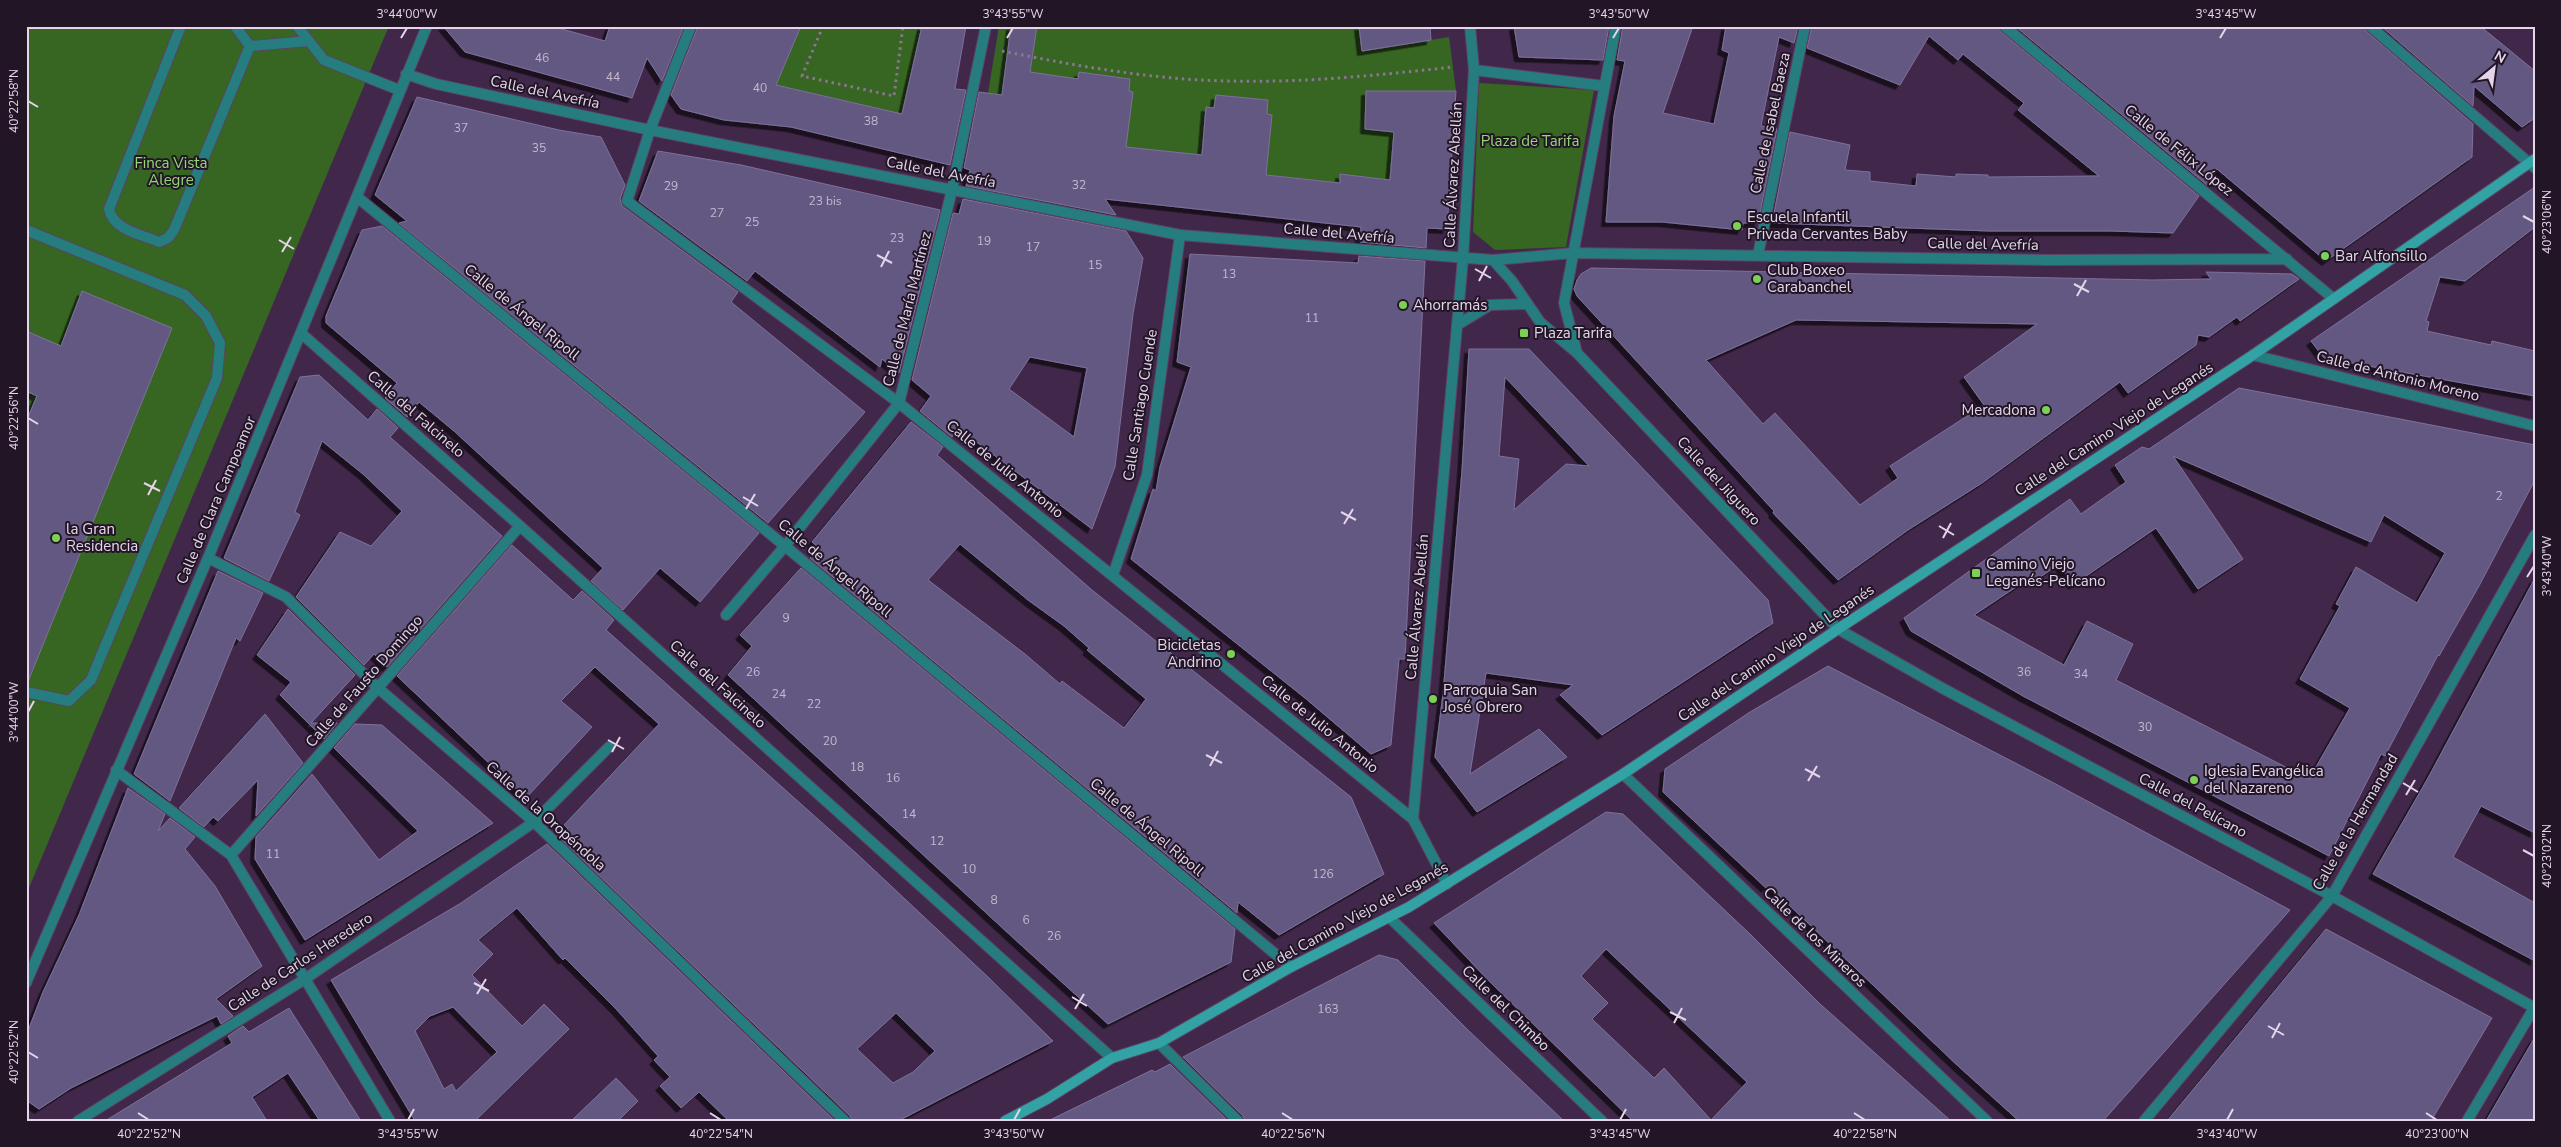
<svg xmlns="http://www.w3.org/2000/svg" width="2561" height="1147" font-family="'Nunito Sans',sans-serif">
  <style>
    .green { fill: #376522 }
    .building { fill: #645881; stroke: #7d719c; fill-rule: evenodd; filter: url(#shadow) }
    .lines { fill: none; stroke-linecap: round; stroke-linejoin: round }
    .lane-casing { stroke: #5b4464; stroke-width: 12 }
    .street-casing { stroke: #5b4464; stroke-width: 12 }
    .secondary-casing { stroke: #5b4464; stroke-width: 12 }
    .path { stroke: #8b7692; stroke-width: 3; stroke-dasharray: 2.5 4; stroke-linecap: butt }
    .lane { stroke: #257d7f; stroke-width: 10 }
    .street { stroke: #257d7f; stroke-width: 10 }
    .secondary { stroke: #32a2a4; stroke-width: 10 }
    .ticks { fill: none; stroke: #e5d5eb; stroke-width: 2 }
    .poi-dot { fill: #7cd155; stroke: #221626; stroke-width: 2 }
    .labels { text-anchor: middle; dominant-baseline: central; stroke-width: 4; stroke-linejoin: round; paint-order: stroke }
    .number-label { font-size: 12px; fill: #c5b6d0 }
    .street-label { font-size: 15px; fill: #e5d5eb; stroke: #221626 }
    .park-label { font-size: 15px; fill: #92d875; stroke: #221626 }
    .poi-label { font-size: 15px; fill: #e5d5eb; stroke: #221626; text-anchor: start }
    .neatline { fill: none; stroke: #e5d5eb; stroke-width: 2 }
    .ticks-label { font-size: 12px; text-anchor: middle; fill: #e5d5eb }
  </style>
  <defs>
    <filter id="shadow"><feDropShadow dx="-4.5" dy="4.5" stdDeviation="0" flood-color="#0009"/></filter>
  </defs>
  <rect width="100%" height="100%" fill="#41284a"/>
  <path class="green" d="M26,26H389L26,895Z
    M800,26H922L902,114L776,85Z
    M999,26H1010L1036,32L1037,26H1359L1363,51L1449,37L1456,91H1366L1365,129L1394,132L1390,180L1340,174V183L1259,174L1272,115L1267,114L1268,100L1216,95L1214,108L1206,107L1202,148L1207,156L1119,146L1130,117L1133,92L1129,91L1130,79L1080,72L1078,83L1006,68L1002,95L988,93Z
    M1479,83L1594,90L1566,247L1495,250L1473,232Z"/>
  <path class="building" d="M443,26H551L605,41L610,26H684L662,81L647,58L632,98L465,52Z
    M698,26H801L776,85L902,114L922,26H966L955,89L966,90L950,165L791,127L724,120L681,109L671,95Z
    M1011,26H1037L1030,72L1078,79L1079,72L1130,79L1129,91L1133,92L1126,147L1202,155L1206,107L1214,108L1216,95L1268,100L1267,114L1272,115L1266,175L1340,183V174L1390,180L1394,132L1365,129L1366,91H1456L1447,229L1427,228L1426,248L1360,242L1361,227L1105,199L1116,215L966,186L970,170L964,168L979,92L1002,95Z
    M1359,26H1430L1431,40L1362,51Z
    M1514,26H1609L1603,60L1519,57Z
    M1623,26H1693L1663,113L1714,124L1729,53L1722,50L1726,26H1798L1794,43L1779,37L1761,126L1777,129L1758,223H1743L1742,230L1662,222H1606L1614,116L1625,61L1617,60Z
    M1812,26H1997L2000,31L2199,196L2173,233L2111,231H1990L1772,223L1790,132L1850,145L1845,170L1870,172V181L1916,186L1917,174L1956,177V174L1988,175V177L2099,176L2018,110L2024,103L1963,54L1958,60L1929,36L1900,85L1807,48Z
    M2015,26H2363L2366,31L2473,124L2472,157L2326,261L2217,169L2207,185Z
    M2381,26H2480L2535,71V118L2522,127L2474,86L2473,106Z
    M417,97L559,130L601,137L625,185L620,199L622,206L738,292L731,302L865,412L768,523L399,223L407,221L375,195Z
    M658,151L741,165L940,210L899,373L882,359L880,367L755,271L747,281L639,201Z
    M2535,187V227L2465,281L2440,277L2426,321L2429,322L2427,331L2491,345L2492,341L2535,351V396L2324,358L2311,341Z
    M963,199L1126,231L1143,258L1133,314L1115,467L1092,529L958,428L952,437L920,411L931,396L912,380L953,213L959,214ZM1030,357L1087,368L1074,437L1009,389Z
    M382,226L759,533L700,602L660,568L623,610L591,581L603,568L454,431L419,402L407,417L385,398L397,383L326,323V316L362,230Z
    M1190,254L1358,263L1359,256L1425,261L1405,659H1399L1391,745L1371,754L1305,698L1131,559L1153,489L1156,491L1160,467L1191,367L1177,362Z
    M1591,268L2152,280L2211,279L2206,272L2292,274L2299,279L2240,321L2237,317L2209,337L2198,335L2196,345L2128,393L2120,382L1982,483L1908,530L1838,580L1773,513L1774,511L1577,296L1574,289L1577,280L1581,274ZM1796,320L2037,324L1964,377L1984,405L1890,466L1898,478L1860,505L1775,413L1763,424L1706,360Z
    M82,291L172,328L27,684L26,422L37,396L26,391V331L61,346Z
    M1469,349H1529L1768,600L1773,623L1602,735L1560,695L1573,685L1486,673L1470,774L1539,729L1567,757L1477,812L1435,757L1443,694L1462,471ZM1505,377L1589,466L1566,464L1514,510L1519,459L1499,456Z
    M319,375L368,420L377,409L398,428L390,437L502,536L387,667L374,654L364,665L296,597L340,532L371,546L402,511L363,474L322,441L295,512L300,515L269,581L224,558L300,377Z
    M2239,388L2535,445V480L2479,586L2439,656L2438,655L2385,756L2381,754L2329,856L2023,696L1911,631L1904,618L2070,499L2081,514L2126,482L2115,465L2142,447L2149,449ZM2173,456L2371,542L2384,515L2445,553L2417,603L2356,567L2336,604L2340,606L2300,679L2350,708L2309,779L2116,680L2133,644L2087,621L2064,665L1974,615L2031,577L2036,580L2059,564L2073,585L2156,528L2198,589L2243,559Z
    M911,422L943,447L937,455L1092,590L1351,797L1384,874L1279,935L1238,902L1237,913L810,558L819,548L812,542ZM960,544L1028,600L1064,626L1089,648L1087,650L1146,699L1124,728L1062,681L1060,684L1025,654L928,580Z
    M512,545L573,600L582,591L614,620L606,630L857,854L988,977L1053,1041L898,1121H852L850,1116L558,836L568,829L564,825L659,724L595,667L561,701L592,727L526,798L397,676ZM896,1013L935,1051L913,1072L893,1083L857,1049Z
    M801,568L1235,929L1231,962L1108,1024L1021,945L728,675L752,646L740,635Z
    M218,571L263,593L240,641L236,638L170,801L134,774Z
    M2535,578V833L2481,806L2453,857L2535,903V961L2373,874L2428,778Z
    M288,609L355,675L311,723H337L324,739L280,695L291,682L257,655Z
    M1828,666L2050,781L2290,910L2103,1121H2019L1957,1065L1768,885L1766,888L1663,792L1665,769L1750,712Z
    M265,714L303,763L256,816L258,780L218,821L213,817L204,827L179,808Z
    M355,724L382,725L493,823L305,940L255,859L256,837L312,774L379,860L418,831L334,748Z
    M128,788L165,814L158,831L170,818L195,837L185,849L215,886L262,966L216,999L233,1016L221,1024L217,1016L71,1088L39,1109L26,1100V1036L43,992L79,915Z
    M1606,812L1623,814L1751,935L1819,1003L1951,1121H1633L1488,980L1434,923ZM1606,949L1747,1082L1711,1120L1664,1068L1654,1078L1592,1019L1608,1003L1581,976Z
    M547,844L835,1121H729L699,1092L681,1108L660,1086L670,1077L654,1060L658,1056L617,1010L565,958L563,960L517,908L478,940L493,954L472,975L522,1026L544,1004L569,1029L475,1121H415L331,980L461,903ZM453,1007L497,1052L456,1091L452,1084L444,1089L415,1031L430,1016Z
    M2326,929L2492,1018L2431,1121H2167Z
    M1379,955L1398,960L1469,1031L1564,1121H1245L1243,1116L1183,1057Z
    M289,1008L361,1121H320L288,1073L252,1097L267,1121H105L232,1043L228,1036L243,1026L249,1032Z
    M2535,1037V1121H2486Z
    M1170,1064L1228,1121H1048L1152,1070L1155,1072Z
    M616,1078L638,1101L618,1121H571Z"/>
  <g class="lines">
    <g class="lane-casing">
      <path id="lane" d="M181,26L109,209C113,230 141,234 159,242L168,238L174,230L250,46
        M235,26L250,46
        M297,26L324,60L399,90
        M250,46L309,41
        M26,230L185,295L206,316L220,343L217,378L91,680L69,701L26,692"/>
    </g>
    <g class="street-casing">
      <path id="street" d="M691,26L650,130L627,201L899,403L1413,819
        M2004,26L2334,299
        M2370,26L2535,168
        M1474,70L1604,86
        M406,74L436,84L650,130L1180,235L1493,260L1573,253L2046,260L2287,259
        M357,197L785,546L1291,967
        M1758,255L1805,26
        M1493,260L1512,281L1540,322L1577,353L1838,629L1942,688L2332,896L2535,1008
        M1457,325L1490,305L1527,304
        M302,334L520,526L1112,1058
        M1577,353L1564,303L1616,26
        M2253,355L2535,426
        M208,558L286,597L378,688L534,822L845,1121
        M1113,575L1147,475L1180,235
        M726,615L785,546L899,403L952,190L986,26
        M116,770L231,855L390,1121
        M1623,774L1987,1121
        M231,855L520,526
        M1447,884L1413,819L1463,258L1474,70L1470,26
        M1389,917L1602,1121
        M26,983L208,558L427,26
        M1159,1043L1238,1121
        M78,1121L305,979L534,822L609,747
        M2144,1121L2332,896L2535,535
        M2467,1121L2534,1008"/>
    </g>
    <g class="secondary-casing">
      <path id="secondary" d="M1005,1121L1047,1099L1112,1058L1159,1043L1291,967L1409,907L1623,774L1838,629L2253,355L2535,159"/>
    </g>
    <path class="path" d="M823,26L802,76L894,96L903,26
      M1002,51C1077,66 1154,80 1230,81C1305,83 1379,75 1453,67"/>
    <use href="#lane" class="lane"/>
    <use href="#street" class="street"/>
    <use href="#secondary" class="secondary"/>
  </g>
  <path class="ticks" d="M401,38L407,28M1007,38L1013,28M1613,38L1619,28M2220,38L2226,28M28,101L38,107M2523,216L2534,222M279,240L294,249M282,252L291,237M877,255L892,263M881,267L889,251M1475,269L1491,278M1479,281L1487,266M2074,284L2089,292M2077,296L2086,280M28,418L38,424M144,483L160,491M148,495L156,480M743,497L758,506M746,509L755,494M1341,512L1356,520M1344,524L1353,509M1939,526L1954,535M1943,538L1951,523M2527,577L2534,566M28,712L34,701M608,740L624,749M612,752L620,737M1206,755L1222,763M1210,766L1218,751M1805,769L1820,777M1808,781L1817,766M2403,783L2418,792M2406,795L2415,780M2523,850L2534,856M474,983L489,991M477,994L486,979M1072,997L1087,1006M1075,1009L1084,994M1670,1012L1686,1020M1674,1023L1682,1008M2268,1026L2284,1035M2272,1038L2280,1023M28,1052L38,1058M138,1113L149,1120M710,1113L721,1120M1282,1113L1293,1120M1854,1113L1865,1120M2426,1113L2437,1120M408,1120L414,1109M1014,1120L1020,1109M1620,1120L1626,1109M2227,1120L2233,1109"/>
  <g class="poi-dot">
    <circle cx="1737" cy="226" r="5"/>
    <circle cx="2325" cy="256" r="5"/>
    <circle cx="1757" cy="279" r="5"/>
    <circle cx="1403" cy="305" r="5"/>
    <rect x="1519" y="328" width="10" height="10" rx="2.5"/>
    <circle cx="2046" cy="410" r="5"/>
    <circle cx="56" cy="538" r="5"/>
    <rect x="1971" y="568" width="10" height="10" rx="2.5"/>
    <circle cx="1231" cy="654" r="5"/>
    <circle cx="1433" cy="699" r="5"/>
    <circle cx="2194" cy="780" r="5"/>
  </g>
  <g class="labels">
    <g class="number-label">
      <text x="542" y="58">46</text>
      <text x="613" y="77">44</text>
      <text x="760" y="88">40</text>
      <text x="871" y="121">38</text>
      <text x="461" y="128">37</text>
      <text x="539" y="148">35</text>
      <text x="1079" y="185">32</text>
      <text x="671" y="186">29</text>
      <text x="825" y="201">23 bis</text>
      <text x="717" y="213">27</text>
      <text x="752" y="222">25</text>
      <text x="897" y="238">23</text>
      <text x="984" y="241">19</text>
      <text x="1033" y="247">17</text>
      <text x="1095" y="265">15</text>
      <text x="1229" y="274">13</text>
      <text x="1312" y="318">11</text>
      <text x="2499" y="496">2</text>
      <text x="786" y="618">9</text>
      <text x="753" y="672">26</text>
      <text x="2024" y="672">36</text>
      <text x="2081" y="674">34</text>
      <text x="779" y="694">24</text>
      <text x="814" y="704">22</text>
      <text x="2145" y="727">30</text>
      <text x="830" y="741">20</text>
      <text x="857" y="767">18</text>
      <text x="893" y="778">16</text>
      <text x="909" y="814">14</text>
      <text x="937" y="841">12</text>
      <text x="273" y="854">11</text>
      <text x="969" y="869">10</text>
      <text x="1323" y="874">126</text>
      <text x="994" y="900">8</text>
      <text x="1026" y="920">6</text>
      <text x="1054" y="936">26</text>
      <text x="1328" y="1009">163</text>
    </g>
    <g class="street-label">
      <text transform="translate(545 92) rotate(12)">Calle del Avefría</text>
      <text transform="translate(1770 123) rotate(-78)">Calle de Isabel Baeza</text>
      <text transform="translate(2179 150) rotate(39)">Calle de Félix López</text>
      <text transform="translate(941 172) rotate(11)">Calle del Avefría</text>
      <text transform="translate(1453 175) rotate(-87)">Calle Álvarez Abellán</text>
      <text transform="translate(1339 233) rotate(5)">Calle del Avefría</text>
      <text transform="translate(1983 244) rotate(1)">Calle del Avefría</text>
      <text transform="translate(907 309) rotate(-76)">Calle de María Martínez</text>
      <text transform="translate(522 312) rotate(39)">Calle de Ángel Ripoll</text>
      <text transform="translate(2398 376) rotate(14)">Calle de Antonio Moreno</text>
      <text transform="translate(1140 405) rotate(-81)">Calle Santiago Cuende</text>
      <text transform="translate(416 414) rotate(41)">Calle del Falcinelo</text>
      <text transform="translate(2114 429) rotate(-33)">Calle del Camino Viejo de Leganés</text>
      <text transform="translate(1005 469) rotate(39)">Calle de Julio Antonio</text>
      <text transform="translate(1719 481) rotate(47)">Calle del Jilguero</text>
      <text transform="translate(216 500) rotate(-67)">Calle de Clara Campoamor</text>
      <text transform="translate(835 568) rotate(40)">Calle de Ángel Ripoll</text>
      <text transform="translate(1417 607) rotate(-85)">Calle Álvarez Abellán</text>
      <text transform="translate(1776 653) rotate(-34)">Calle del Camino Viejo de Leganés</text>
      <text transform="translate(364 681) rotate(-49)">Calle de Fausto Domingo</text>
      <text transform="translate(718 684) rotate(42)">Calle del Falcinelo</text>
      <text transform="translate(1320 724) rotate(39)">Calle de Julio Antonio</text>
      <text transform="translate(2193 805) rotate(28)">Calle del Pelícano</text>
      <text transform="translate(546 816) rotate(42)">Calle de la Oropéndola</text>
      <text transform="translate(2355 822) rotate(-60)">Calle de la Hermandad</text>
      <text transform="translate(1147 827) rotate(40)">Calle de Ángel Ripoll</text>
      <text transform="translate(1345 922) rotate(-29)">Calle del Camino Viejo de Leganés</text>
      <text transform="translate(1815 937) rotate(44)">Calle de los Mineros</text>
      <text transform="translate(300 962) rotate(-33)">Calle de Carlos Heredero</text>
      <text transform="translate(1506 1008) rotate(44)">Calle del Chimbo</text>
    </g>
    <g class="park-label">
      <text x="1530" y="141">Plaza de Tarifa</text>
      <text x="171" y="163">Finca Vista<tspan x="171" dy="17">Alegre</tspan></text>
    </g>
    <g class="poi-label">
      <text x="1747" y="217">Escuela Infantil<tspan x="1747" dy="17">Privada Cervantes Baby</tspan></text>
      <text x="2335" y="256">Bar Alfonsillo</text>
      <text x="1767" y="270">Club Boxeo<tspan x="1767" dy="17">Carabanchel</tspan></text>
      <text x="1413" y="305">Ahorramás</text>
      <text x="1534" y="333">Plaza Tarifa</text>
      <text x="2036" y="410" text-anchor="end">Mercadona</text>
      <text x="66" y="529">la Gran<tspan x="66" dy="17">Residencia</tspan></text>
      <text x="1986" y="564">Camino Viejo<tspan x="1986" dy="17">Leganés-Pelícano</tspan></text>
      <text x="1221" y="645" text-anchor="end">Bicicletas<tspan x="1221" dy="17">Andrino</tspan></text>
      <text x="1443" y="690">Parroquia San<tspan x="1443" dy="17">José Obrero</tspan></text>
      <text x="2204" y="771">Iglesia Evangélica<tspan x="2204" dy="17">del Nazareno</tspan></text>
    </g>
  </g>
  <rect width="2561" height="1147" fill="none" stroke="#221626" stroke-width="55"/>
  <g transform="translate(2494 68) rotate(29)" stroke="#221626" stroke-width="4" paint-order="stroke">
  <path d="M0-4L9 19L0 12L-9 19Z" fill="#e5d5eb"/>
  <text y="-8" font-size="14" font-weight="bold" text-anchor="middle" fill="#e5d5eb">N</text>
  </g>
  <rect x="28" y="28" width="2506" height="1092" class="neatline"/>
  <g class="ticks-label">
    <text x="407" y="18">3°44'00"W</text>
    <text x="1013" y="18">3°43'55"W</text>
    <text x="1619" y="18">3°43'50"W</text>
    <text x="2226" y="18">3°43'45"W</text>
    <text transform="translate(14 101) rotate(-90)" y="4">40°22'58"N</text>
    <text transform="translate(2547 222) rotate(-90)" y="4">40°23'06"N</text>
    <text transform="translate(14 418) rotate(-90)" y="4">40°22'56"N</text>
    <text transform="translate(2547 566) rotate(-90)" y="4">3°43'40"W</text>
    <text transform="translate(14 712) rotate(-90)" y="4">3°44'00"W</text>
    <text transform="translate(2547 856) rotate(-90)" y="4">40°23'02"N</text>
    <text transform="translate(14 1052) rotate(-90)" y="4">40°22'52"N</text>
    <text x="149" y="1138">40°22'52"N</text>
    <text x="408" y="1138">3°43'55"W</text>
    <text x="721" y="1138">40°22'54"N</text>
    <text x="1014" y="1138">3°43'50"W</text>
    <text x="1293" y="1138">40°22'56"N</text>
    <text x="1620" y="1138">3°43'45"W</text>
    <text x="1865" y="1138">40°22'58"N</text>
    <text x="2227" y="1138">3°43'40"W</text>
    <text x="2437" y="1138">40°23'00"N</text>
  </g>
</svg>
